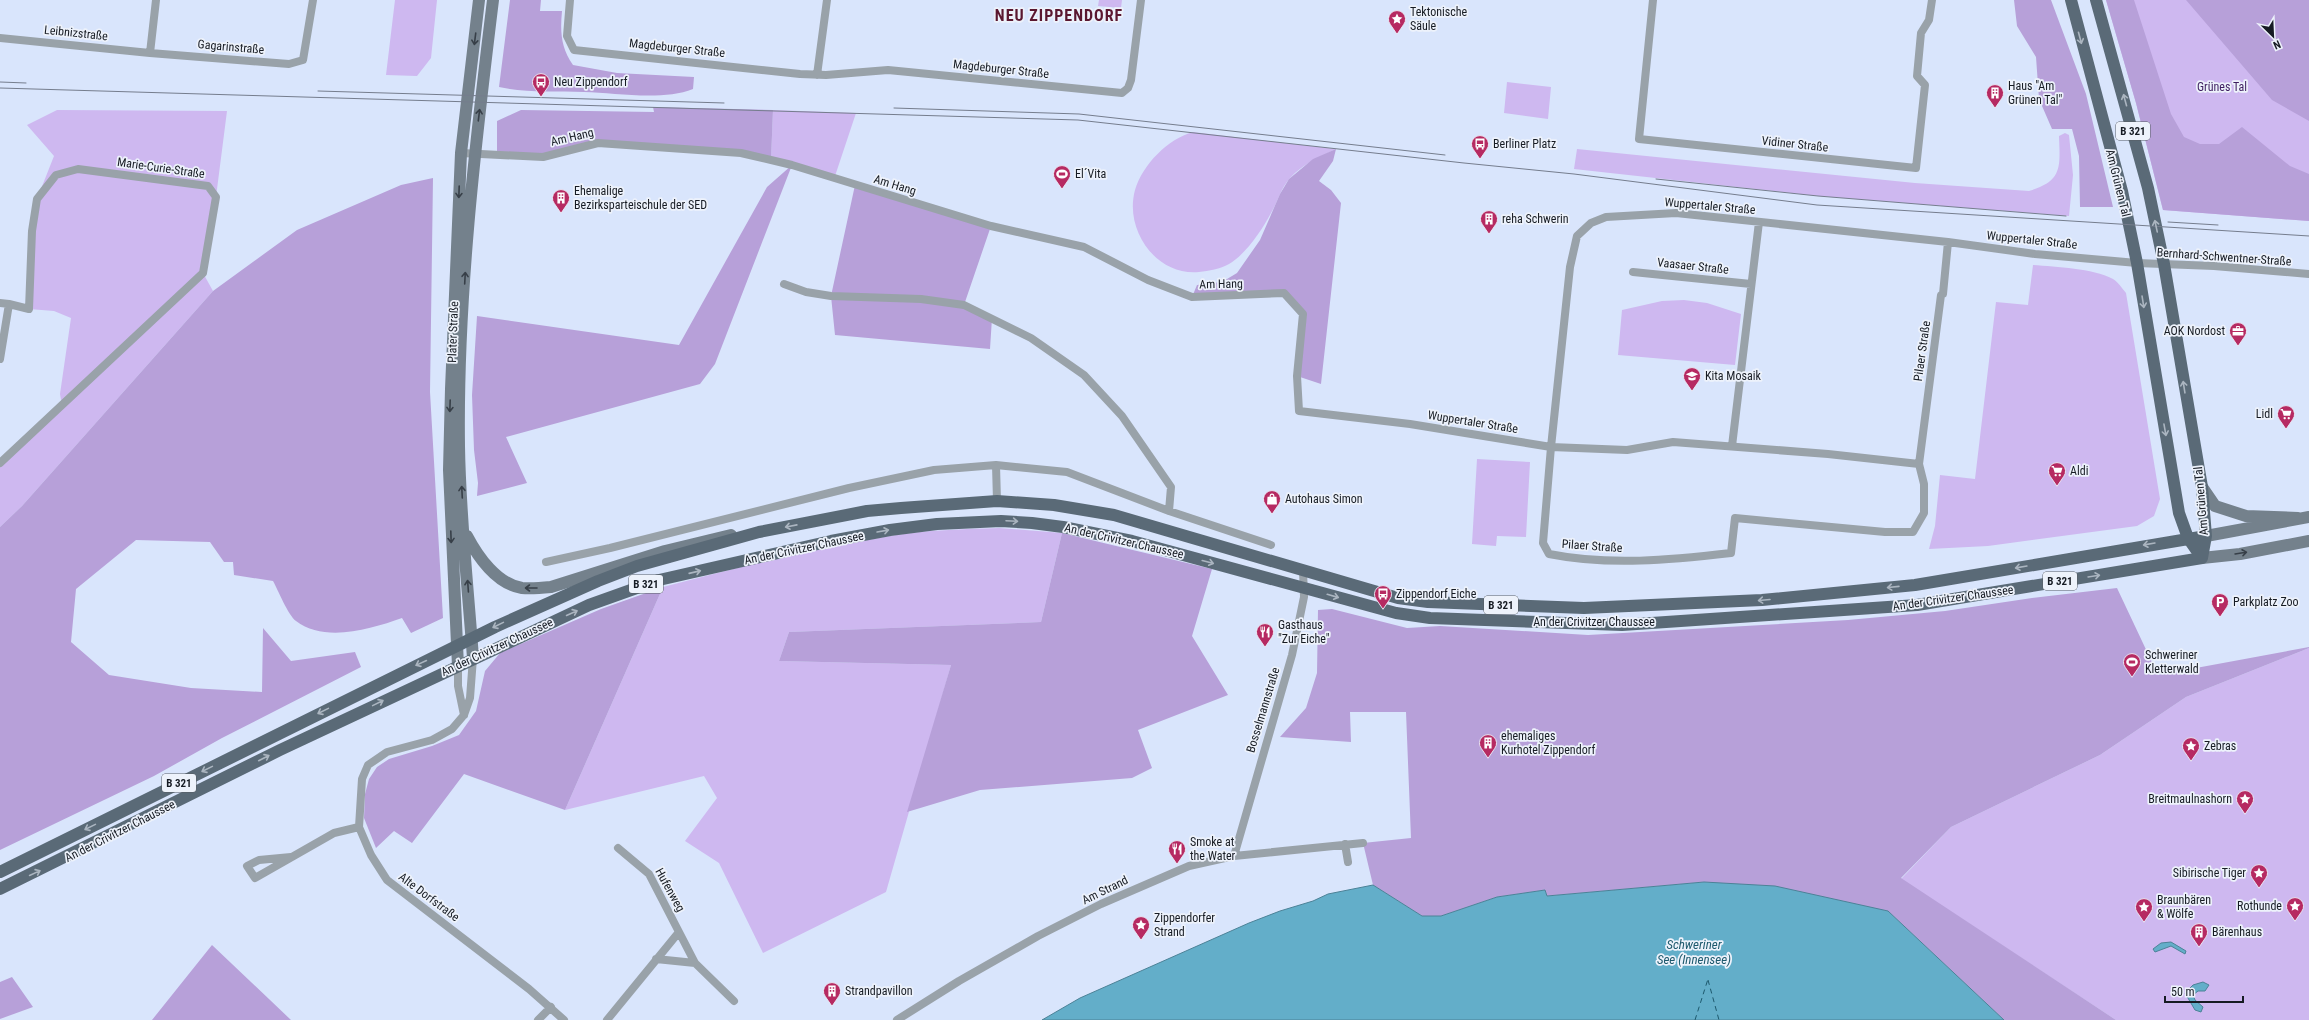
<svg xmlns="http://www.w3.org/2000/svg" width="2309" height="1020" font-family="'Roboto Condensed',sans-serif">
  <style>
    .green { fill: #ceb8f0 }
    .forest { fill: #b7a0d9 }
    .water { fill: #63aec9; stroke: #4c8297 }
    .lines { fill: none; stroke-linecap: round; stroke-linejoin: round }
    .ferry { stroke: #1d596d; stroke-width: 1; stroke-dasharray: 5 4; stroke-linecap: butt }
    .street { stroke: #99a2a9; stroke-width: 8 }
    .secondary { stroke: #74818c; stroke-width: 12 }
    .primary { stroke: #5a6a77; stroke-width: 12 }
    .tram { stroke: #757d8d; stroke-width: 1 }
    .oneway { stroke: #abb5c0 }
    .oneway2 { stroke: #373f48 }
    .labels { text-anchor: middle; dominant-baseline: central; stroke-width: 3.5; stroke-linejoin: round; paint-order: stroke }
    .shield { fill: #edf2fb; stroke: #565c64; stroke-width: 1 }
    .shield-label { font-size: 11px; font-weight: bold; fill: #161b23 }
    .poi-label { font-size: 12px; fill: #161b23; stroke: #edf2fb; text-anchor: start }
    .street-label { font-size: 12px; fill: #161b23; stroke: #edf2fb }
    .park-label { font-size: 12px; fill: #3e1e60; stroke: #edf2fb }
    .water-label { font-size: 13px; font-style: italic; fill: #1d596d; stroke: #edf2fb }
    .district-label { font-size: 16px; font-weight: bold; letter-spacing: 1px; fill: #5a1730; stroke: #edf2fb }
  </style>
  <rect width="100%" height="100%" fill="#d9e5fc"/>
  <path class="green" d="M395,0H437L431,58L417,76L386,75Z
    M1099,0H1122L1121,8L1098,6Z
    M2106,0H2309V221L2163,210L2136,103Z
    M1507,82L1551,87L1548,119L1504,113Z
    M57,110L227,111L216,197L203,273L213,291L22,506L0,527V463L62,406L60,394L71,318L54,311L29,309L37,199L54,156L27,125Z
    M773,110L856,113L834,179L771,160Z
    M1193,132L1336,149C1319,157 1303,164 1290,178C1281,188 1278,201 1271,213C1262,230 1246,254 1229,264C1220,269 1209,271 1199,272C1156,276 1124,230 1135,190C1143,164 1168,139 1193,132Z
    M2065,133L2069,135L2073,175L2069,216L1818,196L1574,169L1577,149L1915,183L2029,191C2063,181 2060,167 2059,136Z
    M2033,265C2057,267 2092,268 2113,279C2118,282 2122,288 2126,293L2160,499L2154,516L2137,526L1988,546L1929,549L1935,526L1940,475L1975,479L1996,302L2028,305Z
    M1684,300L1707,303L1741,314L1735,365L1618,355L1622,310L1662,301Z
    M1477,459L1530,462L1526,537L1497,536L1496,546L1472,544Z
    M999,528L1062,533L1041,622L789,632L779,661L951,665L886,892L763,953L719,863L685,841L717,798L704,776L565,810L663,587C738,567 814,549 890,536C926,530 963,529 999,528Z
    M2309,648V1020H2116L1901,879L1951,827L2100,755L2186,697Z"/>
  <path class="forest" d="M510,0H541L540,11H562C560,32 561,48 573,65L617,73L694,77L693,89C663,101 616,93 584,92C555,91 527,93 499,87Z
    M2014,0H2051L2086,94L2113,207H2080L2079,156L2072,129H2052L2039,99L2036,57L2017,26Z
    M2106,0H2134L2171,114L2184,137L2200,144H2219L2242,127L2290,166L2309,174V221L2163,210L2136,103Z
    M2186,0H2309V121L2272,100Z
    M653,107L773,110L771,160L741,153L598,143L543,157L497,154V121L521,110L654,112Z
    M1336,149L1333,161L1319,181L1331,190L1341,203L1321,384L1297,376L1303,314L1284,293L1192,297L1197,285L1222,282L1237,273L1260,240L1280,194L1289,179L1313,159Z
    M792,165L715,364L700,384L506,437L527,483L477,496L478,483L474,450L472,395L477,316L679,345L767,187Z
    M433,178L430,392L443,618L411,633L402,618C371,629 325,643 296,621C288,615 278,590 273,581L234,575L233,562H224L210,542L136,540L76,589L71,642L109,675L191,688L262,692L263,628L291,661L355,652L361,667L222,738L154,776L0,850V527L22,506L213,291L297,230L401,185Z
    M855,185L991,226L964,305L992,318L990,349L835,335L831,296Z
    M1062,533L1212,569L1192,636L1228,695L1138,730L1152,768L1132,778L980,790L907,812L951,665L779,661L789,632L1041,622Z
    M663,587L565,810L464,774L412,843L394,831L376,848L364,818L365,794L369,779L377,767L389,759L432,746L459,735L476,711L485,671L500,653L601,609Z
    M2117,588L2158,675L2309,647V648L2186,697L2100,755L1951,827L1901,878L2116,1020H2004L1888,911L1704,882L1547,896L1545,890L1497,897L1441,916H1422L1373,885L1363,843L1411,838L1406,712H1350L1351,742L1280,737L1306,708L1317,673L1318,610L1332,609L1407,628L1440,626L1588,635L1848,620L1945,611L2032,598Z
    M212,945L291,1020H152Z
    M12,977L33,1007L0,1019V982Z"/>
  <path class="water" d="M1704,882L1775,886L1888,911L2004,1020H1042L1080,998L1249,923L1280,911L1313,901L1328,894L1373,885L1422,916H1441L1497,897L1545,890L1547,896Z
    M2171,942L2186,951L2185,954L2171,946L2155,952L2153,949L2161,943Z
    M2203,982L2209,985L2205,991H2198L2193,995L2195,1000L2203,1007L2201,1012L2195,1010L2185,993L2193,985Z"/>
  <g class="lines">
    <path class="ferry" d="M1708,980L1719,1020
      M1695,1020L1708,979"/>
    <path class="street" d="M156,0L150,53L289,64L303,60L313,0
      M570,0L567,36L574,50L800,74L826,75L888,70L1122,93L1128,88L1131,80L1141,0
      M1653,0L1639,139L1916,168L1925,85L1917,76L1921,33L1929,20L1932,0
      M0,38L150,53
      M817,75L827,0
      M461,153L543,157L598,143L741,153L792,165L991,226L1084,247L1148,280L1192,297L1284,293L1303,314L1297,376L1299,411L1410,424L1551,447L1570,267L1577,236L1591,223L1606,217L1676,213L1948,242L2035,254L2137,263L2214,266L2309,274
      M1633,272L1751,284
      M784,284L806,292L831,296L921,299L964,305L1031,338L1084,375L1122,416L1171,487L1169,511
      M0,303L9,304
      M0,359L9,304L29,309L32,231L37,199L56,175L78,169L208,186L216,197L203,273L0,463
      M1673,442L1828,454L1919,464L1924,484V513L1913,532H1885L1735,518L1731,553C1671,560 1609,566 1549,554L1543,543L1551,447L1627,450Z
      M1732,446L1759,222
      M1919,464L1941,295L1943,294L1948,242
      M996,465L997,501
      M546,562L610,548L849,488L934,470L996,465L1067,472L1169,511L1271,545
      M473,658L470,698L464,715L452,729L432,740L387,752L368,765L362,779L359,827L371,855L387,880L529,989L564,1020
      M458,666V686L464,715
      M1345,844L1348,862
      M1234,856L1292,655L1304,597L1303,570
      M291,857L259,860L247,866L255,878L334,833L359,827
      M679,932L695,963
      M656,959L695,963L734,1001
      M538,1020L551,1007
      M607,1020L679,932L649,874L618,848
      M897,1020L959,981L1038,936L1101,904L1189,866L1234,856L1363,843"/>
    <path class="secondary" d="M2202,487L2215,506L2246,516L2298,518
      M467,536C478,557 497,584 522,588C531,589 541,588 551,587L665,551L731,535
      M2206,536L2309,517
      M2202,558L2240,554L2309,541
      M473,658C468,588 460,517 459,446C457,299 475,146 493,0
      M458,666L449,470L451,389L461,153L479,0"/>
    <path class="primary" d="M2071,0L2122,191L2137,263L2179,513L2188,538L2202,558
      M2096,0L2148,188L2164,264L2202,487L2206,536L2202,558
      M0,872L495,627L598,581L637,566L759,532L867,511L901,508L997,501L1054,505L1114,515L1398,598L1428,602L1584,608L1762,600L1915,585L2206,536
      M0,889L280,750L589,605L659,580L831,541L890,530L937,524L1001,521L1032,523L1063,527L1132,541L1396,613L1430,618L1622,625L1917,605L2202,558"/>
    <path class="tram" d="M0,82L26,83
      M0,88L1078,120L1464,163L1574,174L1817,205L2309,236
      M318,91L724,103
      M894,108L1079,114L1445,155
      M1656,179L1818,196L2066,216
      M2168,222L2218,225"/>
  </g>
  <defs><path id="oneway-shaft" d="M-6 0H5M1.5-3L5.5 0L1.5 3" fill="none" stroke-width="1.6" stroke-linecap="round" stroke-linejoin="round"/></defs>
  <g class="oneway">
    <use href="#oneway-shaft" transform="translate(2080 38) rotate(75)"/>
    <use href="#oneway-shaft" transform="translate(2125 100) rotate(-105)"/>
    <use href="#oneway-shaft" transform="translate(2156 226) rotate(-102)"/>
    <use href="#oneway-shaft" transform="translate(2143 302) rotate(81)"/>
    <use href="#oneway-shaft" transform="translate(2184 387) rotate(-99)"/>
    <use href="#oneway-shaft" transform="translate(2165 430) rotate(80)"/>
    <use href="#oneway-shaft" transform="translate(1012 521) rotate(3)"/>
    <use href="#oneway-shaft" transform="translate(791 526) rotate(169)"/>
    <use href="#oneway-shaft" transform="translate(883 531) rotate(-10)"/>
    <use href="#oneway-shaft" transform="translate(2149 544) rotate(170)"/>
    <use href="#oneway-shaft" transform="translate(1208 562) rotate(15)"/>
    <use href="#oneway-shaft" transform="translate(2021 567) rotate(170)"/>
    <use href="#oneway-shaft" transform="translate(695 572) rotate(-13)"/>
    <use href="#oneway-shaft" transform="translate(2094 576) rotate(-9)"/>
    <use href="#oneway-shaft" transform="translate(1893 587) rotate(174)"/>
    <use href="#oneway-shaft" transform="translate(1333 596) rotate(16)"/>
    <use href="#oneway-shaft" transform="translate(1764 600) rotate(175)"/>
    <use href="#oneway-shaft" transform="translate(572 613) rotate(-24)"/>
    <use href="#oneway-shaft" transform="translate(498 625) rotate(154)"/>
    <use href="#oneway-shaft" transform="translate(421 663) rotate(155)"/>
    <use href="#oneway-shaft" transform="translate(378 703) rotate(-26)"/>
    <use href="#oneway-shaft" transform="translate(323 711) rotate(154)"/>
    <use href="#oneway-shaft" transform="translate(264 758) rotate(-27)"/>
    <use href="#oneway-shaft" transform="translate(207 769) rotate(154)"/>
    <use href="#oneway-shaft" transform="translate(90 827) rotate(154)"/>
    <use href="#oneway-shaft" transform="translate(35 873) rotate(-25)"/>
  </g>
  <g class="oneway2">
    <use href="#oneway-shaft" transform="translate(475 39) rotate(97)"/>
    <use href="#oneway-shaft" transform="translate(479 115) rotate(-83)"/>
    <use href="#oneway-shaft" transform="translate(459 192) rotate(92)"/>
    <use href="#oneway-shaft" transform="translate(465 278) rotate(-87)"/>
    <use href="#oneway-shaft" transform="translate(450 406) rotate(92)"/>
    <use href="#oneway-shaft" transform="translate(462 492) rotate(-93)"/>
    <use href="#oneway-shaft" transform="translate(451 537) rotate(88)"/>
    <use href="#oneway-shaft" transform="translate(2241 553) rotate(-9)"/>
    <use href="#oneway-shaft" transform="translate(468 586) rotate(-94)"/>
    <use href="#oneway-shaft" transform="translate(531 588) rotate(-180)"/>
  </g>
  <defs>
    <g id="sight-pin" transform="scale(0.9)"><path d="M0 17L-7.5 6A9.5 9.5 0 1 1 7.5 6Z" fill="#b62a62" stroke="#edf2fb"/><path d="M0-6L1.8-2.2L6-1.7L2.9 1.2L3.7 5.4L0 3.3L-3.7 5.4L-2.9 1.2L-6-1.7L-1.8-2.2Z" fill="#fff"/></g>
    <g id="bus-pin" transform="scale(0.9)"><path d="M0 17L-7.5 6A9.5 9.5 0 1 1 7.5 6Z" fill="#b62a62" stroke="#edf2fb"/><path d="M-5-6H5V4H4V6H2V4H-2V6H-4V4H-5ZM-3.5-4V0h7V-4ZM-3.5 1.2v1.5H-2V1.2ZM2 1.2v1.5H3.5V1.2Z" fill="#fff"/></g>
    <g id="building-pin" transform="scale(0.9)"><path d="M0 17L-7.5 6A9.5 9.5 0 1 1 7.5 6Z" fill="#b62a62" stroke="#edf2fb"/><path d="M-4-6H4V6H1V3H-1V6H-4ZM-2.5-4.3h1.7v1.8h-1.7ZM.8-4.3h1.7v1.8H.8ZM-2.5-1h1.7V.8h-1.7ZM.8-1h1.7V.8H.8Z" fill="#fff"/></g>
    <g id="stadium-pin" transform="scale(0.9)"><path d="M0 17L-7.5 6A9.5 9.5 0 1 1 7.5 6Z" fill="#b62a62" stroke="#edf2fb"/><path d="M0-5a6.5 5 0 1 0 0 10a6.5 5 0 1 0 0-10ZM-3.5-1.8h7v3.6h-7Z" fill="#fff"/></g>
    <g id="office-pin" transform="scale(0.9)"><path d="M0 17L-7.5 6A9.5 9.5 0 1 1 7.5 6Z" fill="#b62a62" stroke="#edf2fb"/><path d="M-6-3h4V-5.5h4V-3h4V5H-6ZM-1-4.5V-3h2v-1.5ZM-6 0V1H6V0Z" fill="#fff"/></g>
    <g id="school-pin" transform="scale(0.9)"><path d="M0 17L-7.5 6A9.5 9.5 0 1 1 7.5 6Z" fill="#b62a62" stroke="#edf2fb"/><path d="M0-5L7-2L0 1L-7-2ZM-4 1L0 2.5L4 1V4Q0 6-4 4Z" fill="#fff"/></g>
    <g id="supermarket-pin" transform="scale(0.9)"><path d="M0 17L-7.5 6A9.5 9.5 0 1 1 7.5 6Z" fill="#b62a62" stroke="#edf2fb"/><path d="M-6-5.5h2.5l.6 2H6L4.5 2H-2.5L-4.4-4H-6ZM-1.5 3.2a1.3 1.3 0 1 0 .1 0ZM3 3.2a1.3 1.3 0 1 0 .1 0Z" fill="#fff"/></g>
    <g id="shop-pin" transform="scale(0.9)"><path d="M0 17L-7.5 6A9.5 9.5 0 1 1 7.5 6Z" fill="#b62a62" stroke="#edf2fb"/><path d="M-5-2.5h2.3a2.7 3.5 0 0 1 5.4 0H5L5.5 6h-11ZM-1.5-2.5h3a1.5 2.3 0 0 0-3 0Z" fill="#fff"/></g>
    <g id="parking-pin" transform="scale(0.9)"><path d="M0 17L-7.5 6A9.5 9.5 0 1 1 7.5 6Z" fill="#b62a62" stroke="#edf2fb"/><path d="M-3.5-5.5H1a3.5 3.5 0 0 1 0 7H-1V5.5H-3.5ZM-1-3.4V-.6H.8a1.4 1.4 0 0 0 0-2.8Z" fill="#fff"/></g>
    <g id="restaurant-pin" transform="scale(0.9)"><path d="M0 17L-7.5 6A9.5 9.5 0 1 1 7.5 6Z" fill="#b62a62" stroke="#edf2fb"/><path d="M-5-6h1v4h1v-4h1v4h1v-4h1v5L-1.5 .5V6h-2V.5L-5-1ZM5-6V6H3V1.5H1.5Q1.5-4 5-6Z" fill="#fff"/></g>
  </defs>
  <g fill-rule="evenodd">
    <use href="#sight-pin" x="1397" y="19"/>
    <use href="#bus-pin" x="541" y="82"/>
    <use href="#building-pin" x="1995" y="93"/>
    <use href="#bus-pin" x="1480" y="144"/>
    <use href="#stadium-pin" x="1062" y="174"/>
    <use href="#building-pin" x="561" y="198"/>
    <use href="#building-pin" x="1489" y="219"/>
    <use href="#office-pin" x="2238" y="331"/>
    <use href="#school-pin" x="1692" y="376"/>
    <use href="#supermarket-pin" x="2286" y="414"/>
    <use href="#supermarket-pin" x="2057" y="471"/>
    <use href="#shop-pin" x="1272" y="499"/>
    <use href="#bus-pin" x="1383" y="594"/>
    <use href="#parking-pin" x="2220" y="602"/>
    <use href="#restaurant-pin" x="1265" y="632"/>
    <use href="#stadium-pin" x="2132" y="662"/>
    <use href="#building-pin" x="1488" y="743"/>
    <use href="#sight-pin" x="2191" y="746"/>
    <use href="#sight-pin" x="2245" y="799"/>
    <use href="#restaurant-pin" x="1177" y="849"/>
    <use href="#sight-pin" x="2259" y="873"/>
    <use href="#sight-pin" x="2295" y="906"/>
    <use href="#sight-pin" x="2144" y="907"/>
    <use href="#sight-pin" x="1141" y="925"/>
    <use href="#building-pin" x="2199" y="932"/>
    <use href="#building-pin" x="832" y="991"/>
  </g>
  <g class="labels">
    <g class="shield">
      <rect x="2116" y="122" width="34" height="18" rx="3"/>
      <rect x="2043" y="572" width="34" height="18" rx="3"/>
      <rect x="629" y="575" width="34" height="18" rx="3"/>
      <rect x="1484" y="596" width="34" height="18" rx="3"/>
      <rect x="162" y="774" width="34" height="18" rx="3"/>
    </g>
    <g class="shield-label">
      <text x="2133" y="131">B 321</text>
      <text x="2060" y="581">B 321</text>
      <text x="646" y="584">B 321</text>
      <text x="1501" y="605">B 321</text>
      <text x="179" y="783">B 321</text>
    </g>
    <g class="poi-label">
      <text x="1410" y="12">Tektonische<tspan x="1410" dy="14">Säule</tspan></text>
      <text x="554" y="82">Neu Zippendorf</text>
      <text x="2008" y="86">Haus "Am<tspan x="2008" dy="14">Grünen Tal"</tspan></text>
      <text x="1493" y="144">Berliner Platz</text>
      <text x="1075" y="174">El´Vita</text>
      <text x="574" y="191">Ehemalige<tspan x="574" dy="14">Bezirksparteischule der SED</tspan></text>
      <text x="1502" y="219">reha Schwerin</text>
      <text x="2225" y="331" text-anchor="end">AOK Nordost</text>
      <text x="1705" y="376">Kita Mosaik</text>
      <text x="2273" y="414" text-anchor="end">Lidl</text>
      <text x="2070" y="471">Aldi</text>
      <text x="1285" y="499">Autohaus Simon</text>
      <text x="1396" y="594">Zippendorf Eiche</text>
      <text x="2233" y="602">Parkplatz Zoo</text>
      <text x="1278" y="625">Gasthaus<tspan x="1278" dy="14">"Zur Eiche"</tspan></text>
      <text x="2145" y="655">Schweriner<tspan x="2145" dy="14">Kletterwald</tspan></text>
      <text x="1501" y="736">ehemaliges<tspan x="1501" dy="14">Kurhotel Zippendorf</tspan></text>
      <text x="2204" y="746">Zebras</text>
      <text x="2232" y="799" text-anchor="end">Breitmaulnashorn</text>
      <text x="1190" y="842">Smoke at<tspan x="1190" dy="14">the Water</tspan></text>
      <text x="2246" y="873" text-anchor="end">Sibirische Tiger</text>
      <text x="2157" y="900">Braunbären<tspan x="2157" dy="14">&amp; Wölfe</tspan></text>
      <text x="2282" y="906" text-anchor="end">Rothunde</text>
      <text x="1154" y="918">Zippendorfer<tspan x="1154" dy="14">Strand</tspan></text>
      <text x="2212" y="932">Bärenhaus</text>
      <text x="845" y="991">Strandpavillon</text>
    </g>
    <g class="street-label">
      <text transform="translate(76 33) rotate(6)">Leibnizstraße</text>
      <text transform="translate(231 47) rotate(5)">Gagarinstraße</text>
      <text transform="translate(677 48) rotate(6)">Magdeburger Straße</text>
      <text transform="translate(1001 69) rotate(6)">Magdeburger Straße</text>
      <text transform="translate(572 137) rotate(-13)">Am Hang</text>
      <text transform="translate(1795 144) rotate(6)">Vidiner Straße</text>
      <text transform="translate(161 168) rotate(8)">Marie-Curie-Straße</text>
      <text transform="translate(2118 183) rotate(76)">Am Grünen Tal</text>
      <text transform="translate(895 185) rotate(17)">Am Hang</text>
      <text transform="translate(1710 206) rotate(5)">Wuppertaler Straße</text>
      <text transform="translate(2032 240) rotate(6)">Wuppertaler Straße</text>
      <text transform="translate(2224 257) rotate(4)">Bernhard-Schwentner-Straße</text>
      <text transform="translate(1693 266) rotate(6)">Vaasaer Straße</text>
      <text transform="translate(1221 284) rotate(-1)">Am Hang</text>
      <text transform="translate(453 332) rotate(-88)">Plater Straße</text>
      <text transform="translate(1922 351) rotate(-82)">Pilaer Straße</text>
      <text transform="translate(1473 422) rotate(9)">Wuppertaler Straße</text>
      <text transform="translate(2201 501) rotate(-95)">Am Grünen Tal</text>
      <text transform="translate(1124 541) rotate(13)">An der Crivitzer Chaussee</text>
      <text transform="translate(1592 546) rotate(4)">Pilaer Straße</text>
      <text transform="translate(804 548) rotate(-12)">An der Crivitzer Chaussee</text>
      <text transform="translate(1953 598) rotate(-8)">An der Crivitzer Chaussee</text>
      <text x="1594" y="622">An der Crivitzer Chaussee</text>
      <text transform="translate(497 647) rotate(-25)">An der Crivitzer Chaussee</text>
      <text transform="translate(1263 710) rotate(-73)">Bosselmannstraße</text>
      <text transform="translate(120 831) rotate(-27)">An der Crivitzer Chaussee</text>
      <text transform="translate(670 890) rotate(61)">Hufenweg</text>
      <text transform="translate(1105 890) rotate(-26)">Am Strand</text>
      <text transform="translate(429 897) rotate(37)">Alte Dorfstraße</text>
    </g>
    <g class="park-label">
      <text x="2222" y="87">Grünes Tal</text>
    </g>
    <g class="water-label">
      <text x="1694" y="944">Schweriner<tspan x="1694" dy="15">See (Innensee)</tspan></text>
    </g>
    <g class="district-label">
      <text x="1059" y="15">NEU ZIPPENDORF</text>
    </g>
  </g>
  <g transform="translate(2273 36) rotate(156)" stroke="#edf2fb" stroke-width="3" paint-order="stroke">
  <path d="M0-3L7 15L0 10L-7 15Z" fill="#161b23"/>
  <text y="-6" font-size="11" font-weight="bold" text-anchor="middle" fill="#161b23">N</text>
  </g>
  <path d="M2165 996v6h78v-6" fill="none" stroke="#161b23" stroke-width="2"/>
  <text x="2171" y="996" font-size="12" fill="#161b23" stroke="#edf2fb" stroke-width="3" paint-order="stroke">50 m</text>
</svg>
